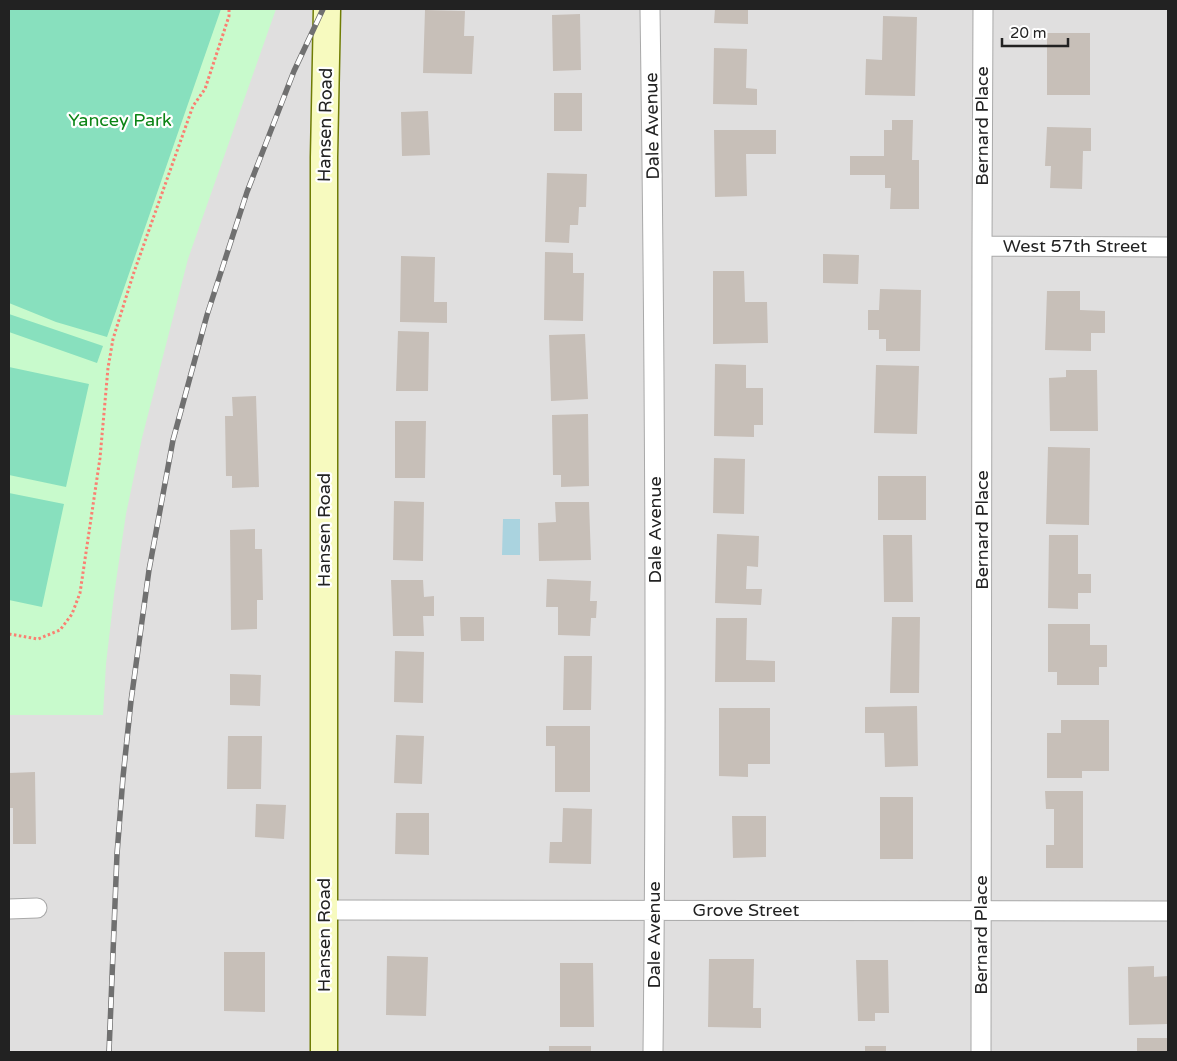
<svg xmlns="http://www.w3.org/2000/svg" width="1177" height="1061" font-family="'Varela Round',sans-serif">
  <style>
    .residential { fill: #e0dfdf }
    .park { fill: #c8facc }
    .pitch { fill: #88e0be }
    .water { fill: #aad3df }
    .building { fill: #c7bfb8 }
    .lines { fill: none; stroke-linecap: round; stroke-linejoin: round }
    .street-casing { stroke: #a9a9a9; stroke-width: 21 }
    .secondary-casing { stroke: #707d05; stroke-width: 29 }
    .path { stroke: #fa8072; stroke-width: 3; stroke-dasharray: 2.5 2.5; stroke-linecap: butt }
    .street { stroke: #fff; stroke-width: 19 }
    .secondary { stroke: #f7fabf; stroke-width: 26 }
    .rail-casing { stroke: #707070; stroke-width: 5.5 }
    .rail { stroke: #fff; stroke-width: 4; stroke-dasharray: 11; stroke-linecap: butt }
    .labels { text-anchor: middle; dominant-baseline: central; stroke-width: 4.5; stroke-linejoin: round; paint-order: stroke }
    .park-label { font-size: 18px; fill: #0c8416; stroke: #fff }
    .street-label { font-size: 18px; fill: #222; stroke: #fff }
  </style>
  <rect width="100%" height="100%" fill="#f2efe9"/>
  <path class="residential" d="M9,9H1168V1052H9Z"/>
  <path class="park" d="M9,9H276L188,259L142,438L126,514L114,595L106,664L103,715H9Z"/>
  <path class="pitch" d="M9,9H221L107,337L56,322L9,303Z
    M9,314L103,346L97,363L9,332Z
    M9,367L89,384L66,487L9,475Z
    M9,493L64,504L42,607L9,600Z"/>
  <path class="water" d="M503,519H520V555H502Z"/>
  <path class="building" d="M715,9H748V24L714,23Z
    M425,10L465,11L464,36H474L472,74L423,73Z
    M580,14L581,70L553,71L552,15Z
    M883,16L917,17L915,96L865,95L866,59L882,60Z
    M1047,33H1090V95H1047Z
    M714,48L747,49L746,88L757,89V105L713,104Z
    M554,93H582V131H554Z
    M428,111L430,155L402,156L401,112Z
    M892,120H913L912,160H919V209H890L891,188H885V175H850V156H884V130H892Z
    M1047,127L1091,128V151H1083L1082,189L1050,188L1051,166H1045Z
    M714,130H776V154H746L747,196L715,197Z
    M547,173L587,174L586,207H579L578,225H570L569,243L545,242Z
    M545,252L573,253V273H584L583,321L544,320Z
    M823,254L859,255L858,284L823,283Z
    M401,256L435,257L434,302H447V323L400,322Z
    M713,271H744L745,302H767L768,343L713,344Z
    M880,289L921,290L920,351H886V339H879V330H868V310H879Z
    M1047,291H1080V310L1105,311V333H1091V351L1045,350Z
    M398,331L429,332L428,391H396Z
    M585,334L588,399L551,401L549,335Z
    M715,364L746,365V388H763V425H754V437L714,436Z
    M876,365L919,366L917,434L874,433Z
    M1066,370H1097L1098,431H1050L1049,378L1066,377Z
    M256,396L259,487L232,488V476H226L225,416H233L232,397Z
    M588,414L589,486L561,487V475H553L552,415Z
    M395,421H426L425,478H395Z
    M1048,447L1090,448L1089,525L1046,524Z
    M714,458L745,459L744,514L713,513Z
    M878,476H926V520H878Z
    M394,501L424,502L423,561L393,560Z
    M555,502H589L591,560L539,561L538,523L556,522Z
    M255,529V549H262L263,600H257V629L231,630L230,530Z
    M717,534L759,536L758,567L747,566L746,589H762L761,605L715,603Z
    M883,535H912L913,602H884Z
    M1049,535H1078V574H1091V593H1078V609L1048,608Z
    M547,579L591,581L590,601H597L596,618H591L590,636L558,635V607H546Z
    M391,580H423L424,597L434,596V616H423L424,636H393Z
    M460,617H484V641H461Z
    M892,617H920L919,693H890Z
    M716,618H747L746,660L775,661V682H715Z
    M1048,624H1090V645H1107V667H1099V685H1057V672H1048Z
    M395,651L424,652L423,703L394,702Z
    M564,656H592L591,710H563Z
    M230,674L261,675L260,706L230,705Z
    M917,706L918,766L885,767L884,733H865V707Z
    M719,708H770V764H748V777L719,776Z
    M1061,720H1109V771H1082V778H1047V733H1061Z
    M546,726H590V792H555V746H546Z
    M396,735L424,736L422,784L394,783Z
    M228,736H262L261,789H227Z
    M35,772L36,844H13V808H9V773Z
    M1045,791H1083V868H1046V845H1054V809H1046Z
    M880,797H913V859H880Z
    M256,804L286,805L284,839L255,837Z
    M563,808L592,809L591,864L549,863L550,842H562Z
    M396,813H429V855L395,854Z
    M732,816H766V857L733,858Z
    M224,952H265V1012L224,1011Z
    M387,956L428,957L426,1016L386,1015Z
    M709,959H754L753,1008H761V1028L708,1027Z
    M856,960H888L889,1013H875V1021H858Z
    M560,963H593L594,1027H560Z
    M1154,966V977L1168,976V1024L1129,1025L1128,967Z
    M1137,1038H1168V1052H1137Z
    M549,1046H591V1052H549Z
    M865,1046H886V1052H865Z"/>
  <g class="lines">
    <g class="street-casing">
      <path id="street" d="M650,9C655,357 657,704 653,1052
        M982,246L1168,247
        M9,909L37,908
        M324,910L1168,911
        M981,1052L982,246L983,9"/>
    </g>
    <g class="secondary-casing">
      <path id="secondary" d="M324,1052V157L327,9"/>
    </g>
    <path class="path" d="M9,634L38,639L60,630L72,614L80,593L100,458L108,368L113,339L133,275L193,106L205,89L229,16V9"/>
    <use href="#street" class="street"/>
    <use href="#secondary" class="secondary"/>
    <g class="rail-casing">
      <path id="rail" d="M109,1052L117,854L123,777L131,701L149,570L173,440L207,315L247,192L294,71L323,9"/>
    </g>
    <use href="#rail" class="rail"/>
  </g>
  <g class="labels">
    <g class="park-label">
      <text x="120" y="120">Yancey Park</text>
    </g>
    <g class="street-label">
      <text transform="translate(325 125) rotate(-89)">Hansen Road</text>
      <text transform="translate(652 126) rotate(-91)">Dale Avenue</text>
      <text transform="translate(982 126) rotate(-90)">Bernard Place</text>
      <text x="1075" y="246">West 57th Street</text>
      <text transform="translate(324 530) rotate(-90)">Hansen Road</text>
      <text transform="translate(655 530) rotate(-90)">Dale Avenue</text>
      <text transform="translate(982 530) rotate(-90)">Bernard Place</text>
      <text x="746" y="910">Grove Street</text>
      <text transform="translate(324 935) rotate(-90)">Hansen Road</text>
      <text transform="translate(654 935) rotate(-90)">Dale Avenue</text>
      <text transform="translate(981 935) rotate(-90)">Bernard Place</text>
    </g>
  </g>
  <rect width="1177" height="1061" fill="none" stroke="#222222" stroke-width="20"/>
  <path d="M1002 38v8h66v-8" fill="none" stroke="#222222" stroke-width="2.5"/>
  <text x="1010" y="38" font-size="15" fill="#222222" stroke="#ffffff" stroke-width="4" paint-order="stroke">20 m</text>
</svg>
